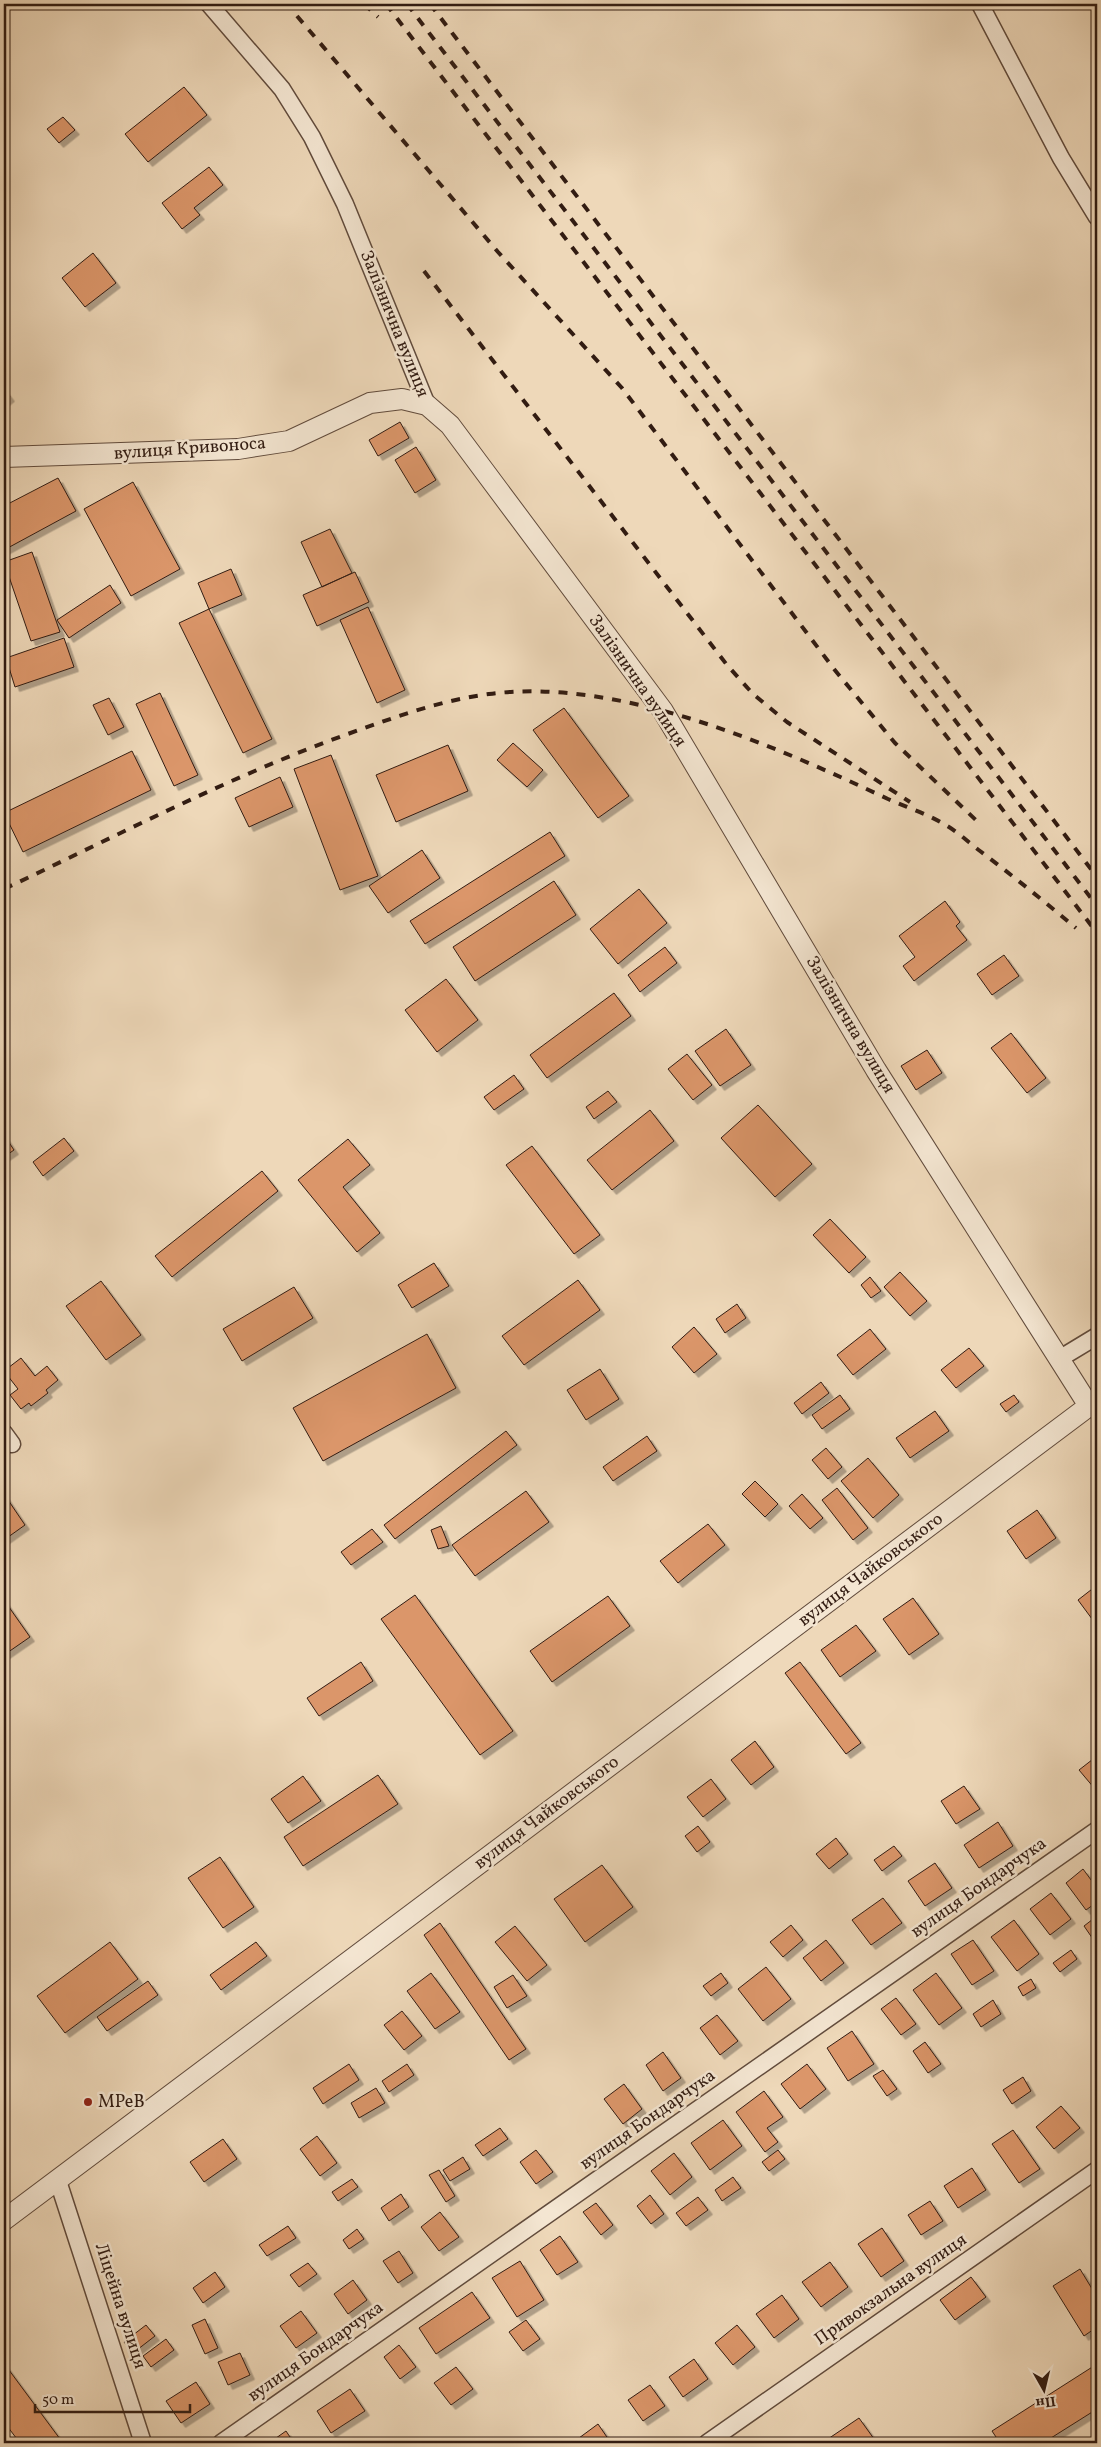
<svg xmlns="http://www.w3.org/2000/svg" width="1101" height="2447" font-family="Vollkorn,serif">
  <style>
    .building { fill: #db966a; stroke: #321c12; filter: url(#shadow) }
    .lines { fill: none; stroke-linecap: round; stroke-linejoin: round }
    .minor-casing { stroke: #614b3c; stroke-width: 19 }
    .tertiary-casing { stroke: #614b3c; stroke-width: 22 }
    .minor { stroke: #f4e6d2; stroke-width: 16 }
    .tertiary { stroke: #f4e6d2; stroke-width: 20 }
    .rail { stroke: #321c12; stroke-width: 4; stroke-dasharray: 9 9; stroke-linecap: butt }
    .poi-dot { fill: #8f2418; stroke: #f4e6d2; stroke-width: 2 }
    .labels { text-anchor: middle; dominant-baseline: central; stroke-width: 5; stroke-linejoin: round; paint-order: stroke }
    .street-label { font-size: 18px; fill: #321c12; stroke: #f4e6d2 }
    .poi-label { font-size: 18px; fill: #321c12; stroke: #f4e6d2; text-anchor: start }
  </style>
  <defs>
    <filter id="shadow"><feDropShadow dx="4.5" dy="4.5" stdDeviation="0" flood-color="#0004"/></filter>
  </defs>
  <rect width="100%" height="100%" fill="#eed8b9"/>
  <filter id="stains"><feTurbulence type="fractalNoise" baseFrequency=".004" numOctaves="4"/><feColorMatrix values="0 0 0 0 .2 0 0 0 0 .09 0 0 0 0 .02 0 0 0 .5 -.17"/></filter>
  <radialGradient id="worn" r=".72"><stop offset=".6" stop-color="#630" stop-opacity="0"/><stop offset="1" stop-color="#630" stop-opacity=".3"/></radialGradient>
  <path class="building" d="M184,87L207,115L148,162L125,134Z
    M63,117L75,130L59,143L47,129Z
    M209,167L223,185L194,208L200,215L182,229L162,203Z
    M93,253L116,283L85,307L62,278Z
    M4,389L10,397L4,402Z
    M400,422L409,438L378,456L369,440Z
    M416,447L436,480L415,493L395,460Z
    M58,478L76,511L4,550V506Z
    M133,482L180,569L131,596L84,509Z
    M330,529L352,573L322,587L301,542Z
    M32,552L60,632L31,641L4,562Z
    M231,569L242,595L209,609L198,583Z
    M355,572L369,602L317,626L303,595Z
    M110,585L121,603L69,638L57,620Z
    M368,607L405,690L377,703L340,620Z
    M209,609L272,739L243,753L179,623Z
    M64,638L74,667L15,687L6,658Z
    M160,693L198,775L174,786L136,704Z
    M109,698L124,727L108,735L93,705Z
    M564,708L629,796L598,818L533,730Z
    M513,743L543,770L527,787L497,760Z
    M448,745L468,791L396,822L376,775Z
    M132,751L151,790L23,852L4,813Z
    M331,755L378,876L340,890L294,769Z
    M280,777L293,807L249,827L235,798Z
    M550,832L565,856L425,944L410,921Z
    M422,850L440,878L388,913L369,886Z
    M554,881L576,915L475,981L453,947Z
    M639,889L667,923L618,964L590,929Z
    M945,901L960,922L956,926L967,940L914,981L903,966L915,957L899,936Z
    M665,947L677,963L640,992L628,975Z
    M1004,955L1019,976L992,995L977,974Z
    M446,979L478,1020L437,1052L405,1010Z
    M614,993L631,1016L547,1078L530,1055Z
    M726,1029L751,1065L720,1086L695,1051Z
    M1011,1033L1046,1078L1027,1093L991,1048Z
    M927,1050L942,1073L916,1090L901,1066Z
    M687,1054L712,1085L693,1100L668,1069Z
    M514,1075L524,1089L494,1110L484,1097Z
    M608,1091L617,1102L594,1119L586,1107Z
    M758,1105L812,1164L775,1197L721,1138Z
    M650,1110L674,1141L612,1190L587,1160Z
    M4,1135L14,1150L4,1157Z
    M64,1138L74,1151L43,1176L33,1162Z
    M348,1139L370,1165L343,1187L380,1233L357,1252L298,1180Z
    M532,1146L600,1235L574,1254L506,1165Z
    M262,1171L278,1191L172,1277L155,1256Z
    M830,1219L866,1257L849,1273L813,1235Z
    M434,1263L449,1286L412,1308L398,1285Z
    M900,1272L927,1301L910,1316L884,1287Z
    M870,1277L881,1291L871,1298L861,1285Z
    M578,1280L600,1310L524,1365L502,1336Z
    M101,1281L141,1335L106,1360L66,1306Z
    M294,1287L313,1318L242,1361L223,1329Z
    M737,1304L746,1318L725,1333L716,1319Z
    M694,1327L717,1354L694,1373L672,1347Z
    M870,1329L886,1349L853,1375L837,1355Z
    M427,1334L456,1388L323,1461L293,1408Z
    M969,1348L984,1366L956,1388L941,1370Z
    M21,1358L35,1376L47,1366L58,1380L46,1390L48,1393L31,1406L29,1403L21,1409L10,1395L18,1389L4,1371Z
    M600,1369L619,1399L586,1420L567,1390Z
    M821,1382L829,1393L802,1414L794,1403Z
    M840,1395L850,1409L822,1429L812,1415Z
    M1014,1395L1019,1402L1006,1412L1000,1404Z
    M935,1411L949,1431L910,1458L896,1438Z
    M506,1431L517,1445L395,1539L384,1525Z
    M647,1436L657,1451L613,1481L603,1467Z
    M826,1448L842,1467L828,1479L812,1460Z
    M868,1458L899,1495L873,1518L841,1481Z
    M755,1481L778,1504L765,1517L742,1494Z
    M837,1488L868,1528L853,1540L822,1500Z
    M526,1491L549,1522L475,1576L452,1545Z
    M4,1494L25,1525L4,1540Z
    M802,1494L823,1518L810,1529L789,1506Z
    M1037,1510L1056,1538L1026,1559L1007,1531Z
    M708,1524L725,1545L678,1583L660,1561Z
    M441,1526L449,1546L438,1549L431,1530Z
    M372,1529L383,1542L351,1565L341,1552Z
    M1096,1586L1097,1621L1095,1623L1078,1600Z
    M415,1595L513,1731L480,1755L381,1619Z
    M608,1596L630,1626L552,1682L530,1651Z
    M913,1598L939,1634L909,1655L883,1619Z
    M4,1600L30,1637L4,1655Z
    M856,1625L876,1651L840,1677L821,1650Z
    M361,1662L373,1681L319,1716L307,1698Z
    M800,1662L861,1743L846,1754L785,1673Z
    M755,1741L774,1767L751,1785L731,1760Z
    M1097,1756V1787L1095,1789L1079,1770Z
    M378,1775L398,1804L303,1866L284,1837Z
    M303,1776L321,1801L288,1823L271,1799Z
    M711,1779L726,1799L703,1817L687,1797Z
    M964,1786L980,1809L956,1824L941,1801Z
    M998,1822L1013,1846L979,1868L964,1845Z
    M698,1826L710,1842L697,1852L685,1836Z
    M836,1838L848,1854L829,1869L816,1854Z
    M894,1846L902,1856L882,1871L874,1860Z
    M220,1857L254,1907L223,1928L188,1878Z
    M935,1863L952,1888L925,1906L908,1881Z
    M602,1865L633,1907L585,1942L554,1899Z
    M1083,1869L1097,1888V1902L1086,1910L1066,1883Z
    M1051,1893L1071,1919L1050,1935L1030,1909Z
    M883,1898L902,1923L871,1945L852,1920Z
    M1097,1916V1945L1084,1926Z
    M1014,1920L1039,1954L1017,1971L991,1937Z
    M440,1923L526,2049L509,2060L424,1935Z
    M791,1925L803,1940L783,1957L770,1942Z
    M515,1926L547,1965L527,1981L495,1942Z
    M826,1940L844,1963L821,1981L803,1958Z
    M973,1940L994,1971L972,1985L951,1954Z
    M110,1942L138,1979L65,2033L37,1996Z
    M256,1942L267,1956L221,1990L210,1975Z
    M1071,1950L1077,1959L1060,1972L1053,1963Z
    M766,1967L791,1999L763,2021L738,1989Z
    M431,1973L460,2012L435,2029L407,1991Z
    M721,1973L728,1983L711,1996L703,1986Z
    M936,1973L962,2008L939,2025L913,1990Z
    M513,1975L527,1996L507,2008L494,1987Z
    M1031,1979L1036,1988L1023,1996L1018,1987Z
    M148,1981L158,1995L107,2031L97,2017Z
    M896,1998L916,2024L901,2035L881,2009Z
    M993,2000L1001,2014L981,2027L973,2014Z
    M402,2011L422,2036L404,2050L384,2025Z
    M717,2015L738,2041L720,2055L700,2028Z
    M852,2031L874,2064L848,2081L827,2048Z
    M925,2042L941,2064L928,2073L913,2051Z
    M663,2052L681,2078L663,2091L646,2065Z
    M349,2064L359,2080L323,2104L313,2088Z
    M407,2064L414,2075L389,2092L382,2081Z
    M807,2064L826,2089L800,2109L781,2084Z
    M883,2070L897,2089L887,2096L873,2076Z
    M1023,2077L1031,2091L1012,2104L1003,2090Z
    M624,2084L642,2109L623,2124L604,2099Z
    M376,2088L385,2103L359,2118L351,2103Z
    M764,2091L783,2117L767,2128L778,2142L765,2152L736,2112Z
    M1061,2106L1080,2128L1054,2149L1036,2127Z
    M723,2120L742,2146L710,2170L691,2143Z
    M500,2128L508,2139L483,2156L475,2145Z
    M1013,2130L1040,2169L1019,2183L992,2144Z
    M317,2136L337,2163L320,2176L300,2149Z
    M223,2139L237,2159L204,2182L190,2162Z
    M536,2150L553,2172L536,2184L520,2162Z
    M778,2150L785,2159L769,2171L762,2162Z
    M674,2153L692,2177L670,2195L651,2171Z
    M463,2157L470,2169L450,2181L443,2170Z
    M972,2168L986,2190L958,2208L944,2186Z
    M439,2170L455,2196L446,2202L429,2175Z
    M733,2177L741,2188L722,2201L715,2190Z
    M352,2179L358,2187L338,2201L332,2192Z
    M401,2194L409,2207L389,2221L381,2208Z
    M650,2195L664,2214L651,2224L637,2206Z
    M698,2197L708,2210L686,2226L676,2213Z
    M930,2201L943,2221L921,2235L908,2215Z
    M596,2203L613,2225L601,2235L583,2212Z
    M440,2212L459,2237L439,2251L421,2227Z
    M288,2226L296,2238L267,2256L259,2245Z
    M882,2228L904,2261L881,2277L858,2244Z
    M357,2229L364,2239L349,2249L343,2240Z
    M560,2236L578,2262L557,2275L540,2250Z
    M399,2251L413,2273L398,2283L383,2261Z
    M520,2261L544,2300L517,2317L492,2278Z
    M830,2262L848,2287L821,2307L802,2282Z
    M308,2263L317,2274L299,2287L290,2275Z
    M1080,2269L1097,2297V2327L1084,2336L1053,2286Z
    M215,2272L225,2287L203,2303L193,2288Z
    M971,2277L986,2297L955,2320L940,2300Z
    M353,2280L367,2300L348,2314L334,2294Z
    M472,2292L490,2318L436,2354L419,2328Z
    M782,2295L799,2319L774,2338L756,2314Z
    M301,2311L317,2333L296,2348L280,2326Z
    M205,2319L218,2348L205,2354L192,2325Z
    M526,2320L540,2339L523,2351L509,2332Z
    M146,2325L155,2336L133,2353L124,2342Z
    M737,2325L755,2347L733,2365L715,2343Z
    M166,2339L174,2350L151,2367L143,2356Z
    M399,2345L416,2367L400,2379L384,2357Z
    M240,2353L250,2375L228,2385L218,2362Z
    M694,2359L708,2379L683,2397L669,2377Z
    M4,2364L6,2366L63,2443H20L4,2422Z
    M1097,2364V2409L1043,2443H1000L992,2431Z
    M456,2367L473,2389L451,2405L434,2383Z
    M196,2382L210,2404L181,2423L166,2401Z
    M650,2385L665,2406L643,2421L628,2400Z
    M350,2389L365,2411L331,2433L317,2411Z
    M859,2418L877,2443H822Z
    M598,2424L611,2443H582L579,2438Z
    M286,2431L294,2443H269Z"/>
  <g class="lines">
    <g class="minor-casing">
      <path id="minor" d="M209,4L282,89L312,137L345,204L427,405
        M980,4L1061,158L1097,217
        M1059,1359L1097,1336
        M4,1433L12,1444
        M58,2181L143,2443
        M221,2443L1097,1830
        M707,2443L1097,2170"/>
    </g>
    <g class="tertiary-casing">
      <path id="tertiary" d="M4,457L238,449L289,441L370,403L402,399L427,405L450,425L663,711L876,1070L1089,1406L4,2220"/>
    </g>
    <use href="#minor" class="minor"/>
    <use href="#tertiary" class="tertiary"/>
    <path class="rail" d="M364,4L378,17
      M386,4L1097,933
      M407,4L1097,906
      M430,4L1097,877
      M297,16L498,252L622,388L834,669L895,743L979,823
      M424,271L727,665L753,694L787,722L910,802
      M4,889C121,834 236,773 359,730C401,715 443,700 489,694C619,677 773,745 888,799C906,807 925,813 942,823C956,830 968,842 980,851C1013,876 1045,902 1076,928"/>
  </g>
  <circle class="poi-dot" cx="88" cy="2102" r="5"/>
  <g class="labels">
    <g class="street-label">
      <text transform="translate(394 324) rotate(68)">Залізнична вулиця</text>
      <text transform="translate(190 449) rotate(-4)">вулиця Кривоноса</text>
      <text transform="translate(637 681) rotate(55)">Залізнична вулиця</text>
      <text transform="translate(850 1025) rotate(59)">Залізнична вулиця</text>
      <text transform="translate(871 1570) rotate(-37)">вулиця Чайковського</text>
      <text transform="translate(547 1813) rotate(-37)">вулиця Чайковського</text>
      <text transform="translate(979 1888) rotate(-35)">вулиця Бондарчука</text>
      <text transform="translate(648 2120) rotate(-35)">вулиця Бондарчука</text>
      <text transform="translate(891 2290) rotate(-35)">Привокзальна вулиця</text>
      <text transform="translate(120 2306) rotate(72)">Ліцейна вулиця</text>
      <text transform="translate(316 2352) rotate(-35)">вулиця Бондарчука</text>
    </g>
    <g class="poi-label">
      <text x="98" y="2102">МРеВ</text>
    </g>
  </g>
  <rect width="1101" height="2447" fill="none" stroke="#eed8b9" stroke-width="20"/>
  <rect x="5" y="5" width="1091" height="2437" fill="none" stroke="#321c12" stroke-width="2.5"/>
  <rect x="10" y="10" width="1081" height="2427" fill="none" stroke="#321c12"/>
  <g transform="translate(1044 2390) rotate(172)" stroke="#f4e6d2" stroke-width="4" paint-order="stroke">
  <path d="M0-4L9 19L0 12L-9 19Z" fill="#321c12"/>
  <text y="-8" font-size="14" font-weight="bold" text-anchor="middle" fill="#321c12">Пн</text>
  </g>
  <path d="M35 2404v8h155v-8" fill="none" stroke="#321c12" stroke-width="2.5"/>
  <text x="42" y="2404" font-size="15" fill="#321c12" stroke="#f4e6d2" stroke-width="4" paint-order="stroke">50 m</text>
  <rect width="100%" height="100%" filter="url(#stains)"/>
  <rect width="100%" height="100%" fill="url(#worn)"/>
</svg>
